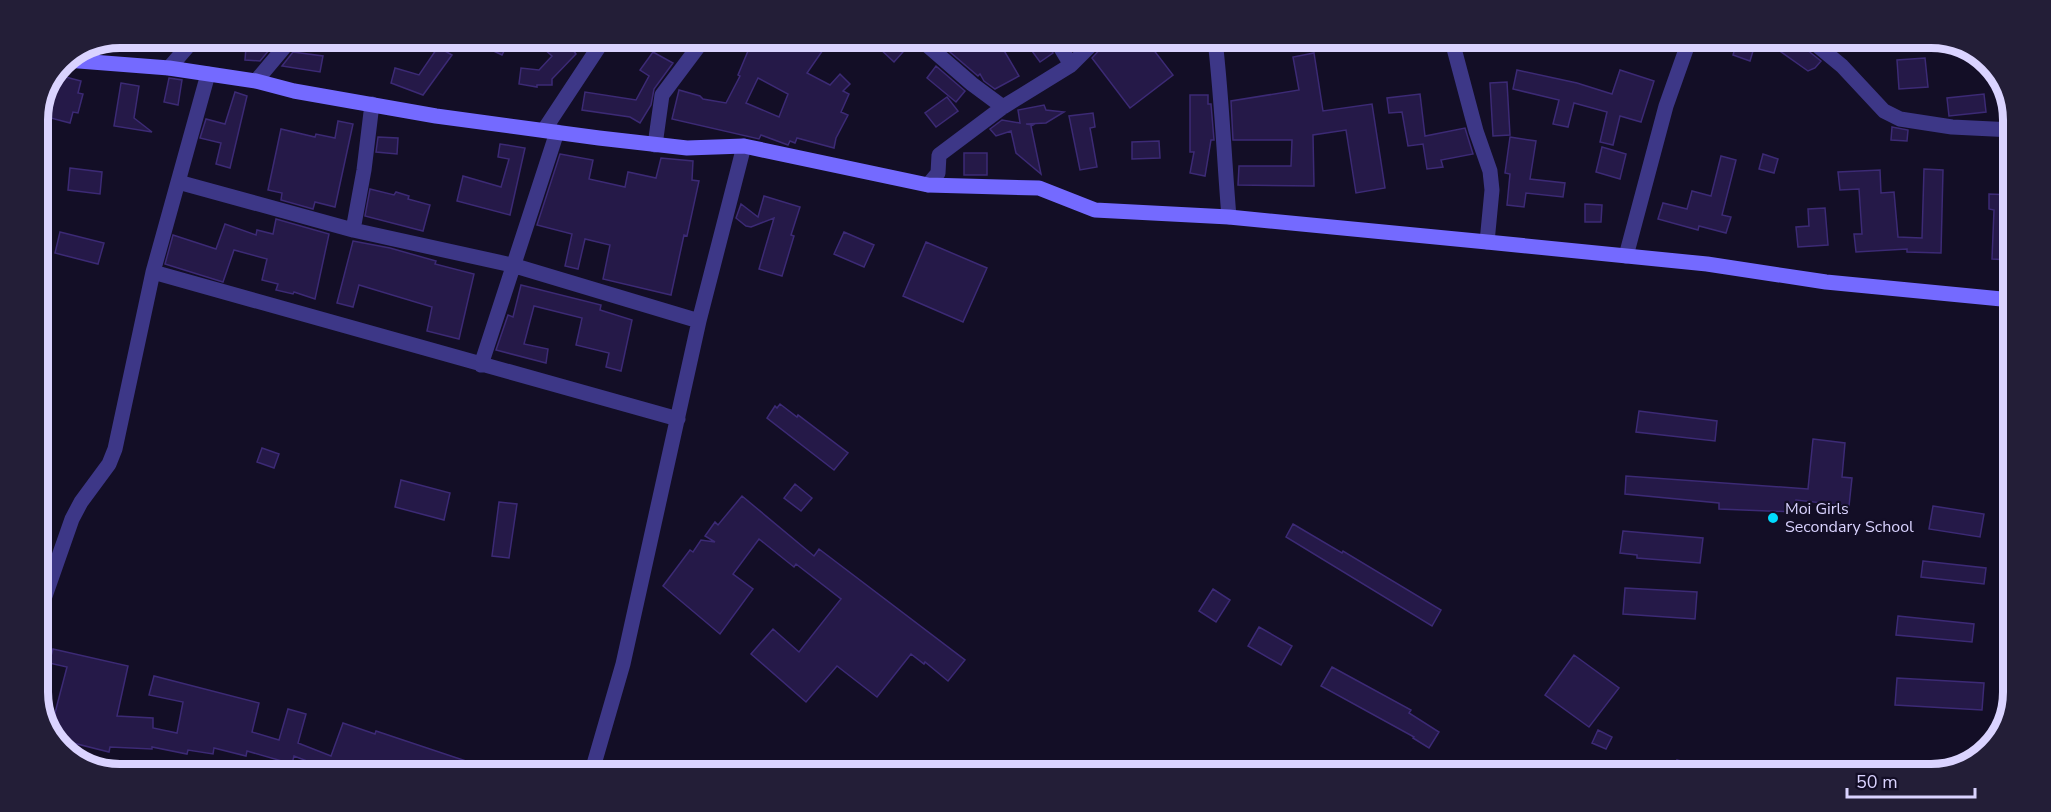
<svg xmlns="http://www.w3.org/2000/svg" width="2051" height="812" font-family="'Nunito Sans',sans-serif">
  <style>
    .building { fill: #251948; stroke: #3c2a75; stroke-width: 1.5; fill-rule: evenodd }
    .lines { fill: none; stroke-linecap: round; stroke-linejoin: round }
    .street { stroke: #3d3787; stroke-width: 15 }
    .secondary { stroke: #746aff; stroke-width: 15 }
    .poi-dot { fill: #00dbfe; stroke: #130e26; stroke-width: 2 }
    .labels { text-anchor: middle; dominant-baseline: central; stroke-width: 4.5; stroke-linejoin: round; paint-order: stroke }
    .poi-label { font-size: 16px; fill: #dad3ff; stroke: #130e26; text-anchor: start }
    .rim { fill: none; stroke: #dad3ff; stroke-width: 8 }
  </style>
  <rect width="100%" height="100%" fill="#130e26"/>
  <path class="building" d="M466,38H497L508,43L502,55Z
    M553,39H582L573,50L576,54L552,79V85H537V87L519,84L521,68L539,70L552,56L543,48Z
    M753,39H784L805,48L810,41L823,50L807,73L830,85L840,74L850,84L843,91L849,94L841,112L848,115L836,138L834,148L797,138L795,143L790,141L788,145L761,135L759,139L672,119L679,90L700,96L703,99L726,103L740,76L738,75ZM758,78L788,94L779,117L746,103Z
    M885,39H911V43L894,62L878,47Z
    M947,40H993L997,43L999,42L1019,76L995,89L984,81L980,74L978,76L943,46Z
    M1024,40H1046L1053,53L1040,62Z
    M1106,40H1146L1173,75L1130,108L1092,58L1103,46Z
    M1737,41H1756L1750,61L1733,55Z
    M1767,42H1797L1821,61L1815,68L1808,71Z
    M246,47L270,49L260,61L245,60Z
    M438,47L452,55L423,95L391,83L395,68L419,75Z
    M293,52L323,56L320,72L282,66Z
    M653,52L673,63L654,89L651,105L640,123L630,117L582,110L585,92L636,100L649,76L640,70Z
    M1314,53L1323,111L1372,104L1385,188L1356,193L1346,130L1313,135L1314,186L1238,185L1239,166H1291L1292,140H1233L1231,101L1299,90L1293,57Z
    M1925,58L1928,87L1899,89L1897,60Z
    M936,66L965,91L956,102L927,78Z
    M1517,70L1577,83L1612,94L1620,70L1654,81L1641,122L1620,116L1613,145L1600,142L1607,112L1574,103L1568,127L1553,124L1559,100L1513,89Z
    M58,75L81,81L78,93L83,94L78,113L73,112L70,123L47,117Z
    M169,78L182,80L178,105L164,102Z
    M1507,82L1510,135L1493,136L1490,83Z
    M121,83L139,86L134,118L152,132L114,126Z
    M235,92L247,96L230,168L216,164L221,143L200,138L206,119L225,124Z
    M1420,94L1425,136L1465,128L1473,154L1441,160L1443,167L1427,169L1423,144L1408,146L1402,112L1389,113L1387,98Z
    M1984,94L1986,112L1949,116L1947,98Z
    M1190,95H1208V104H1211L1214,140H1211L1205,176L1190,173L1194,152H1190Z
    M947,97L958,111L936,127L925,113Z
    M1044,105L1046,110L1064,112L1046,123L1026,124L1033,125L1031,126L1041,174L1016,153L1011,131L996,136L990,129L1002,120L1020,123L1018,110Z
    M1093,113L1095,127L1090,128L1097,167L1080,170L1069,116Z
    M338,121L353,124L335,207L315,202L313,209L281,200L282,193L268,190L281,129L315,137L316,134L335,138Z
    M1892,127L1908,130L1907,141L1891,140Z
    M378,137L398,138L397,154L376,152Z
    M1510,137L1536,141L1530,179L1565,183L1563,197L1526,193L1524,207L1507,205L1510,174L1505,173Z
    M1159,141L1160,158L1132,159V142Z
    M500,144L525,148L510,215L457,201L463,176L501,187L509,159L498,157Z
    M1602,147L1626,154L1620,179L1596,172Z
    M964,153H987V175H964Z
    M560,154L593,160L589,179L625,187L628,172L656,178L661,158L693,161L692,180L699,181L687,236L684,235L671,295L603,279L610,245L585,239L578,269L565,266L572,234L537,225Z
    M1763,154L1778,159L1774,173L1759,169Z
    M1721,156L1736,160L1722,215L1731,217L1726,233L1699,226L1698,230L1658,219L1663,203L1687,209L1692,191L1711,196Z
    M70,168L102,172L100,194L68,190Z
    M1924,169L1943,170L1941,253L1907,252V249L1856,252L1854,234H1862L1859,189L1840,190L1838,172L1880,170L1881,193L1894,192L1898,237L1922,238Z
    M370,189L394,195L396,192L409,196L408,199L430,205L423,231L365,216Z
    M1989,194L2013,195L2011,260L1992,259L1994,210L1989,209Z
    M764,196L800,207L791,235L794,236L782,276L759,269L774,218L751,227L746,226L736,218L741,204L758,217Z
    M1585,204L1602,205L1601,222H1585Z
    M1825,208L1828,245L1798,247L1796,227L1809,226L1808,209Z
    M276,219L329,234L315,299L294,292L293,294L276,290L278,284L262,280L267,259L234,250L223,282L165,264L173,235L216,249L225,224L256,235L257,230L273,234Z
    M60,232L104,243L98,264L55,253Z
    M844,232L874,245L864,267L834,254Z
    M353,241L390,248L436,261L435,264L474,274L459,339L427,331L432,307L359,285L353,307L337,303Z
    M926,242L987,268L963,322L903,296Z
    M521,285L601,305L600,310L632,320L621,371L606,367L609,353L576,345L582,318L534,306L524,344L548,349L546,363L496,350L508,315L513,317Z
    M780,404L797,417L798,415L848,453L834,470L767,418L775,406L777,408Z
    M1639,411L1717,421L1715,441L1636,432Z
    M1813,439L1845,443L1842,477L1852,478L1849,506L1796,500L1795,512L1719,509V503L1625,494L1626,476L1808,489Z
    M262,448L279,454L274,468L257,462Z
    M401,480L450,493L444,520L395,507Z
    M795,484L812,498L801,511L784,498Z
    M742,496L814,556L819,549L965,660L948,681L925,662L924,664L911,654L877,697L837,666L806,702L751,654L773,629L799,652L841,599L796,564L794,567L759,539L733,574L753,589L720,634L663,586L690,550L693,552L701,540L715,542L705,536L715,522L718,525Z
    M499,502L517,504L509,558L492,556Z
    M1933,506L1984,514L1980,537L1929,529Z
    M1293,524L1342,553L1343,551L1441,610L1432,626L1286,537Z
    M1623,531L1703,538L1700,563L1637,558V555L1620,553Z
    M1923,561L1986,568L1984,584L1921,577Z
    M1625,588L1697,592L1695,619L1623,614Z
    M1213,589L1230,600L1216,622L1199,611Z
    M1898,616L1974,624L1972,642L1896,635Z
    M1259,627L1292,646L1281,665L1248,646Z
    M53,649L128,666L117,716L153,718V728L177,733L183,702L149,695L154,676L259,703L252,732L279,740L288,709L306,714L298,743L331,756L343,723L375,734L376,731L487,768V771H333L294,756L292,764L247,751L246,756L214,748L213,754L188,750L187,754L152,747V749L110,747L109,752L69,742L66,751L54,742L50,732L67,667L49,663Z
    M1574,655L1619,688L1589,727L1545,695Z
    M1332,667L1411,710L1409,713L1439,732L1429,748L1413,738L1414,737L1321,686Z
    M1897,678L1984,683L1982,710L1895,705Z
    M1598,730L1612,737L1606,749L1592,743Z
    M1677,760L1714,769L1713,774H1673Z"/>
  <g class="lines">
    <path class="street" d="M920,39L972,84L1003,107
      M1056,40L1071,65
      M1215,40C1222,99 1224,158 1229,217
      M1452,41L1476,131L1490,171L1492,190L1487,242
      M1813,42L1842,66L1884,111L1900,119L1952,127L2013,130
      M169,68L195,38
      M256,81L292,38
      M544,130L604,39
      M655,145L662,95L704,39
      M178,182L353,230L512,265L699,321
      M928,185L938,173L939,155L1003,107L1071,65L1096,40
      M353,230L364,170L372,104
      M1626,256L1666,106L1689,41
      M153,272L678,419
      M481,365L557,132
      M38,627L44,599L72,519L81,502L109,464L115,449L153,272L208,74
      M592,771L623,664L699,321L744,146"/>
    <path class="secondary" d="M66,60L169,68L256,81L294,91L436,116L599,138L687,148L744,146L928,185L1039,188L1095,210L1229,217L1487,242L1707,264L1826,282L2012,300"/>
  </g>
  <circle class="poi-dot" cx="1773" cy="518" r="6"/>
  <g class="labels">
    <g class="poi-label">
      <text x="1785" y="509">Moi Girls<tspan x="1785" dy="18">Secondary School</tspan></text>
    </g>
  </g>
  <path d="M0 0H2051V812H0ZM120 48H1931A72 72 0 0 1 2003 120V692A72 72 0 0 1 1931 764H120A72 72 0 0 1 48 692V120A72 72 0 0 1 120 48Z" fill="#231e37" fill-rule="evenodd"/>
  <path class="rim" d="M120 48H1931A72 72 0 0 1 2003 120V692A72 72 0 0 1 1931 764H120A72 72 0 0 1 48 692V120A72 72 0 0 1 120 48Z"/>
  <path d="M1847 788v9h128v-9" fill="none" stroke="#dad3ff" stroke-width="3"/>
  <text x="1856" y="788" font-size="18" fill="#dad3ff" stroke="#130e26" stroke-width="4.5" paint-order="stroke">50 m</text>
</svg>
